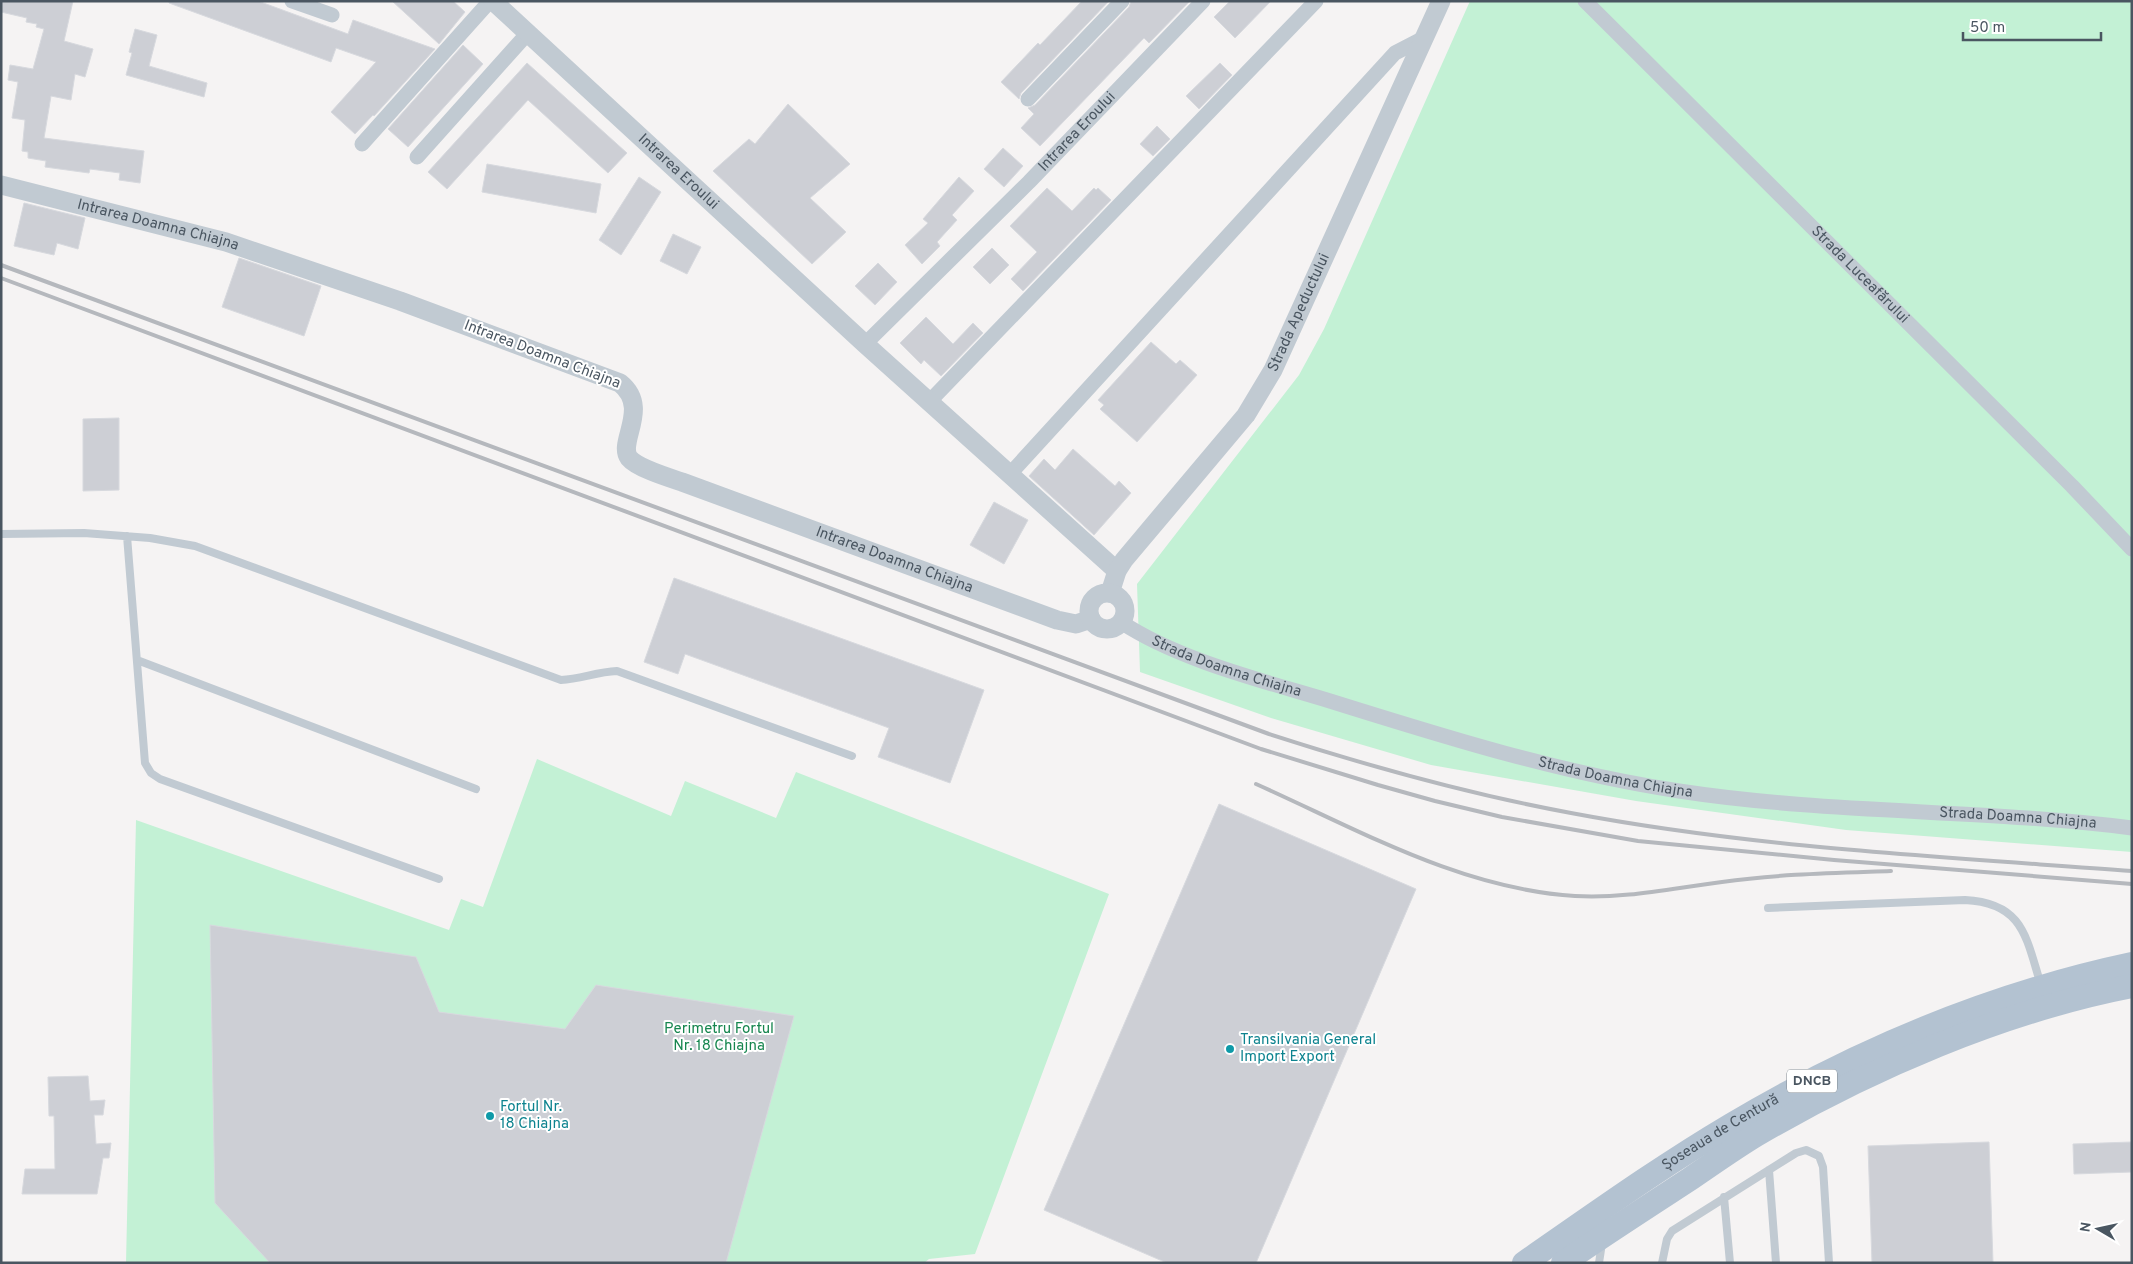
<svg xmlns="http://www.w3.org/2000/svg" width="2133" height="1264" font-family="Overpass,sans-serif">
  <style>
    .green { fill: #c3f1d5 }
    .building { fill: #cdcfd5; stroke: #d7d9de }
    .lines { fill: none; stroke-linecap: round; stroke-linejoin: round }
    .service { stroke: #c1cad2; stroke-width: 8 }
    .minor { stroke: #c1cad2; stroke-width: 15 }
    .tertiary { stroke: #c1cad2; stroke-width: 19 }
    .primary { stroke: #b3c2d1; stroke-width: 24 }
    .rail { stroke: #b5b8bd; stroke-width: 4 }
    .culture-dot { fill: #0f9aa8; stroke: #fff; stroke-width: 2 }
    .labels { text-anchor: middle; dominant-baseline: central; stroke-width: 4; stroke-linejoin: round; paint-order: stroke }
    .shield { fill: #fff; stroke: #808990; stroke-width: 1 }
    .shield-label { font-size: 14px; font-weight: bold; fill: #4a5661 }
    .street-label { font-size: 15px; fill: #4a5661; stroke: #fff }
    .park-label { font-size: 15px; fill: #17864f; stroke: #fff }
    .culture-label { font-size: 15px; fill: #0d838f; stroke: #fff; text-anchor: start }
  </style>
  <rect width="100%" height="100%" fill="#f5f3f3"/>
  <path class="green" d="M1470,1H2132V852L1846,830L1636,801L1431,765L1271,718L1140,672L1137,584L1299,375L1324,329Z
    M537,759L671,816L685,781L776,818L796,772L1109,894L975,1254L929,1259L924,1263H126L136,820L449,930L461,899L483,907Z"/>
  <path class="building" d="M1,1H73L64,41L93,49L85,77L75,74L71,100L51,96L44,138L144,151L140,183L119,180L120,173L90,169L89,173L45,167L46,161L28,158V152L22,151L25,120L12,118L18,82L8,80L10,65L33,69L44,29L36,27L37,24L26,22L27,18L1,12Z
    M169,1H258L348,34L353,20L435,49L374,116L373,115L355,134L331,112L376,62L336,48L331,62L169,3Z
    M392,1H453L465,12L439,44Z
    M1082,1H1109L1021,93L1019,99L1001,82L1038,43L1040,45Z
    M1131,1H1190L1149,43L1144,38L1040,146L1021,128L1034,114L1028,108L1035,105L1129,7Z
    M1230,1H1271L1235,38L1214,17Z
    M135,29L157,35L149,66L207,83L204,97L126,75L132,53L129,52Z
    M463,45L483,64L408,147L388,129Z
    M527,63L627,153L608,173L528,100L447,189L428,172Z
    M1220,63L1232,75L1199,109L1186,96Z
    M788,104L850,164L810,198L846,232L812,264L713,171L749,139L755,144Z
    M1157,126L1170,139L1153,156L1140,144Z
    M1003,148L1023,166L1004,187L984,169Z
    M487,164L601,184L596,213L482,192Z
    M639,177L661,192L621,255L599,240Z
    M959,177L974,191L952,215L957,220L937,242L940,246L922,264L905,245L928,223L923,219Z
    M1047,188L1072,211L1094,188L1096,190L1098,188L1111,200L1023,291L1011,279L1037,252L1010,226Z
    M24,203L85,218L78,249L57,243L54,255L14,246Z
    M673,234L701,247L687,274L660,261Z
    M992,248L1009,265L990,284L973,267Z
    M239,258L321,286L304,336L222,307Z
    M878,263L897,282L875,305L855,286Z
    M926,317L953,344L973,323L983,333L941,376L924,360L921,364L900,343Z
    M1151,342L1176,364L1180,360L1197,375L1137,442L1100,409L1104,405L1098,400Z
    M119,418V490L83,491V419Z
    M1073,449L1115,486L1119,481L1131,493L1094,535L1029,476L1044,459L1055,470Z
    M994,502L1028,520L1004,564L970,545Z
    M674,578L984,690L950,783L878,757L889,728L685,654L678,674L644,662Z
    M1219,804L1416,889L1256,1263H1167L1044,1210Z
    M210,925L416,957L439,1012L565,1029L596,985L794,1016L726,1263H270L215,1203Z
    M88,1076L90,1101L105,1100L103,1115H94L96,1144L111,1143L109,1158H103L97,1194H22L25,1169H55L54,1116H49L48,1077Z
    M1989,1142L1993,1263H1872L1868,1146Z
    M2132,1142V1172L2074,1174L2073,1144Z"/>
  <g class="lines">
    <path class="service" d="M1,534L84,533L150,538L195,546L561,680C581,679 596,672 617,671L852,756
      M127,536L145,763L151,773L160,779L439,879
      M137,660L476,789
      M1768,908L1965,900C2024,903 2026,938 2041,985
      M1769,1170L1776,1263
      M1724,1197L1730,1263
      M1599,1263L1602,1243
      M1662,1263L1667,1239L1672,1231L1796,1153L1806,1150L1819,1156L1823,1167L1829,1263"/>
    <g class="minor">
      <path d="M292,1L332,15"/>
      <path id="s1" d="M1585,1L2072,486L2132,549"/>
      <path d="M1028,99L1122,1"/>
      <path d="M362,144L490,1"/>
      <path d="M417,157L528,33"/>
      <path id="s2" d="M865,344L1029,182L1203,1"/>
      <path d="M929,402L1316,1"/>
      <path d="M1010,474L1395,53L1424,38"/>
      <path id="s3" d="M1121,622C1178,660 1264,681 1330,701C1445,737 1560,773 1679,791C1829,814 1982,809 2132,828"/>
    </g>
    <g class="tertiary">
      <path id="s4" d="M493,1L865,344L1117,571"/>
      <path id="s5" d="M1,185L226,242L400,301L620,383C651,408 617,442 629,458C637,468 670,478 682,482L1057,620L1076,624L1091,619"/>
      <path id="s6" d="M1110,593L1117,571L1124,560L1246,415L1273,370L1441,1"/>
      <circle cx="1107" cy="611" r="18"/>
    </g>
    <g class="primary">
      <path id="s7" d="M1524,1263C1592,1216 1660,1167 1731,1125C1854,1052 1991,994 2132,964"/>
      <path d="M1563,1263C1605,1234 1647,1207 1690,1179C1712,1164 1733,1149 1756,1135C1869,1069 2003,1011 2132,986"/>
    </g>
    <path class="rail" d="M1,265L1269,734C1368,766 1468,794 1571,813C1756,848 1945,857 2132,871
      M1,278L1261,749L1378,785L1435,801L1502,817L1638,841L1834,860L2132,884
      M1256,784C1359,830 1461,889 1575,896C1624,899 1673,888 1722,882C1778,874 1835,873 1891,871"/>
  </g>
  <g class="culture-dot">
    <circle cx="1230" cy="1049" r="5"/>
    <circle cx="490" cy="1116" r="5"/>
  </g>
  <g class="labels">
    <rect class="shield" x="1787" y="1069.5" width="50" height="23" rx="4"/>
    <g class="shield-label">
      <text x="1812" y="1081">DNCB</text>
    </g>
    <g class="street-label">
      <text stroke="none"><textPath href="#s2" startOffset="300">Intrarea Eroului</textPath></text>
      <text stroke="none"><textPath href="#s4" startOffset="252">Intrarea Eroului</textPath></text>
      <text stroke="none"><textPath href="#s5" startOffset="162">Intrarea Doamna Chiajna</textPath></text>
      <text stroke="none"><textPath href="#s1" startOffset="388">Strada Luceafărului</textPath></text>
      <text stroke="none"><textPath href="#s6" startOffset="341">Strada Apeductului</textPath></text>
      <text transform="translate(542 355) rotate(21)">Intrarea Doamna Chiajna</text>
      <text stroke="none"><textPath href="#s5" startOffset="1016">Intrarea Doamna Chiajna</textPath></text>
      <text stroke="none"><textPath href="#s3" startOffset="115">Strada Doamna Chiajna</textPath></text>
      <text stroke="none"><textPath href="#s3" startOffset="520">Strada Doamna Chiajna</textPath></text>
      <text stroke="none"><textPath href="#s3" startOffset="925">Strada Doamna Chiajna</textPath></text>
      <text stroke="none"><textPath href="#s7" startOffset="236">Șoseaua de Centură</textPath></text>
    </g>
    <g class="park-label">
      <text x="719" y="1029">Perimetru Fortul<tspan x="719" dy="17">Nr. 18 Chiajna</tspan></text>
    </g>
    <g class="culture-label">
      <text x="1240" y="1040">Transilvania General<tspan x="1240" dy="17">Import Export</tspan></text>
      <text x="500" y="1107">Fortul Nr.<tspan x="500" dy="17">18 Chiajna</tspan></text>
    </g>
  </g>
  <rect width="2133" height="1264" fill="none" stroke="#4a5661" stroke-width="5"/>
  <g transform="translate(2098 1229) rotate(279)" stroke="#ffffff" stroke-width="4" paint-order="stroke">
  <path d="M0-4L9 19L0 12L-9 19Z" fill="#4a5661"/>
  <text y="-8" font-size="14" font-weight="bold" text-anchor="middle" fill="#4a5661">N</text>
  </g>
  <path d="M1963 32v8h138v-8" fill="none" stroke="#4a5661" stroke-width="2.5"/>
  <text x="1970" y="32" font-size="15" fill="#4a5661" stroke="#ffffff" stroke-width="4" paint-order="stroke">50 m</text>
</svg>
